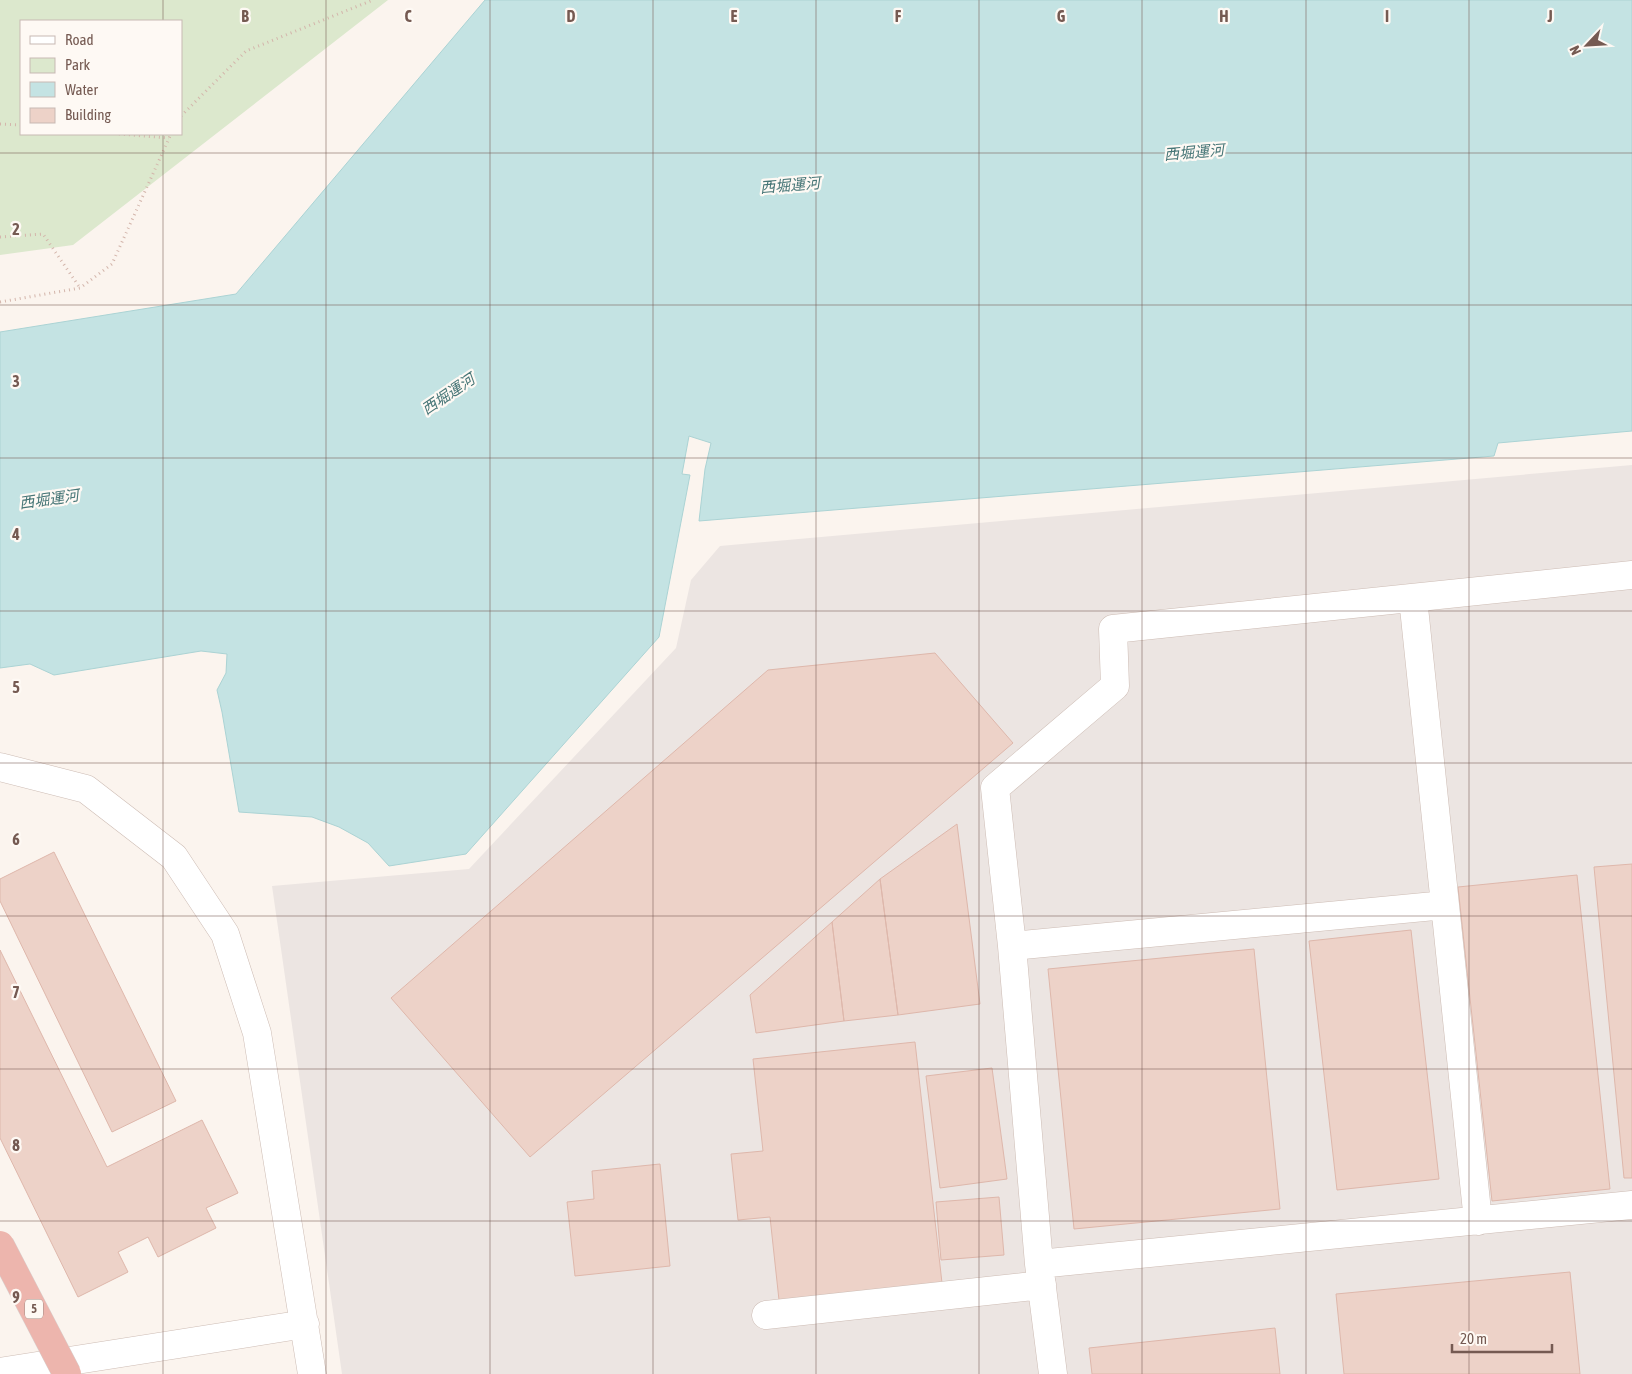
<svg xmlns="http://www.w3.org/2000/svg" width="1632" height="1374" font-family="'Asap Condensed','Noto Sans JP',sans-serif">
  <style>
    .industrial { fill: #ece5e2 }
    .green { fill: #dce8cd; fill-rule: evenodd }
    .water { fill: #c4e3e3; stroke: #abd3d4 }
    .building { fill: #edd2c8; stroke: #deb7ab }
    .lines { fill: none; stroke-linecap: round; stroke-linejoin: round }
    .minor-casing { stroke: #cdbcb4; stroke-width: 29 }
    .path { stroke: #d3b5ab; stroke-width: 3; stroke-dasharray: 1 4; stroke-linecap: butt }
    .minor { stroke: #fff; stroke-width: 28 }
    .highway-bridge-casing { stroke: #d8d1cf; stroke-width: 29; stroke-linecap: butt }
    .highway-bridge { stroke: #edb5ad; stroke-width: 28 }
    .grid { fill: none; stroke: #755a52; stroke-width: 1; stroke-opacity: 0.55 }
    .labels { text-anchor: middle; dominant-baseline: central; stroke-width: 4.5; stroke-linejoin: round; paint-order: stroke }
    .shield { fill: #fef9f4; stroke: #9e8a83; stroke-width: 1 }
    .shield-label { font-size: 12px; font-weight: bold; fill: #755a52 }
    .water-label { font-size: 15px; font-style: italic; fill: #477677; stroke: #fef9f4 }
    .grid-label { font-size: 16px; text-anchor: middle; font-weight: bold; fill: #755a52; stroke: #fef9f4; stroke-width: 4.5; stroke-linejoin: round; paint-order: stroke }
  </style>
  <rect width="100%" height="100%" fill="#fbf4ee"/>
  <path class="industrial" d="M1632,465V1374H342L272,886L469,869L676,648L691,580L720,546Z"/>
  <path class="green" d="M0,0H388L73,245L0,255ZM21,21H181V134H21Z"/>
  <path class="water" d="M485,0H1632V431L1498,443L1494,456L699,521L705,469L711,443L689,436L682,474L690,475L659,637L466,854L389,866L368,843L339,827L312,817L239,812L222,712L217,690L226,673L227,654L201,651L54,675L30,664L0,668V332L236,294Z"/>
  <path class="building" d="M935,653L1013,743L530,1157L391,998L768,670Z
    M957,824L980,1004L898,1015L880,879Z
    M54,852L176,1101L112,1132L0,901V879Z
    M1632,864V1178H1624L1594,867Z
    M1577,875L1610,1189L1492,1201L1458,887Z
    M880,879L898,1015L844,1021L832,922Z
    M832,922L844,1021L756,1033L750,995Z
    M1411,930L1439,1179L1337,1190L1309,941Z
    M1254,949L1280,1209L1074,1229L1048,969Z
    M0,950L107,1167L202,1120L238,1193L206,1208L216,1228L158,1257L148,1237L118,1252L128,1272L78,1297L0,1138Z
    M915,1042L942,1283L779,1300L770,1217L738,1220L731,1154L763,1151L753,1059Z
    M992,1068L1007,1179L940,1188L926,1076Z
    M660,1164L670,1266L575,1276L567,1202L594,1199L592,1171Z
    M999,1197L1004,1255L941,1260L936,1202Z
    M1570,1272L1580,1374H1344L1336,1294Z
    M1275,1328L1280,1374H1092L1089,1348Z"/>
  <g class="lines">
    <g class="minor-casing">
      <path id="minor" d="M1413,598L1478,1221
        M0,767L86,789L174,857L225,934L257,1033L312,1374
        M1012,946L1445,905
        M1039,1264L1632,1205
        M766,1315L1042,1285
        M0,1372L305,1324
        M1053,1374L1039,1264L1012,946L995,788L1115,686L1113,629L1632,575"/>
    </g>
    <path class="path" d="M181,116L246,51L373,0
      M0,124L21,125
      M119,134L169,138
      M0,237L43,234L80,288
      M0,302L80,288L112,264L171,134"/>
    <use href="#minor" class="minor"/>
    <g class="highway-bridge-casing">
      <path id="highway-bridge" d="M0,1245L67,1374"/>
    </g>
    <use href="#highway-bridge" class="highway-bridge"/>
  </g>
  <path class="grid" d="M163,0V21M326,0V1374M490,0V1374M653,0V1374M816,0V1374M979,0V1374M1142,0V1374M1306,0V1374M1469,0V1374M163,134V1374M0,153H1632M0,305H1632M0,458H1632M0,611H1632M0,763H1632M0,916H1632M0,1069H1632M0,1221H1632"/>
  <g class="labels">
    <rect class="shield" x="25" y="1299.5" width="18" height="19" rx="4"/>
    <g class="shield-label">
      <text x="34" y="1309">5</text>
    </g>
    <g class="water-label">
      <text transform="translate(1194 152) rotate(-5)">西堀運河</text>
      <text transform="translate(790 185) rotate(-5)">西堀運河</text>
      <text transform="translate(448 394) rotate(-34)">西堀運河</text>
      <text transform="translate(49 499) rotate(-8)">西堀運河</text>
    </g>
  </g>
  <g class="grid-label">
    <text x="245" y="22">B</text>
    <text x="408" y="22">C</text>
    <text x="571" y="22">D</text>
    <text x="734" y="22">E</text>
    <text x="898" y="22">F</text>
    <text x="1061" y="22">G</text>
    <text x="1224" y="22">H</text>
    <text x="1387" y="22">I</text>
    <text x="1550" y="22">J</text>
    <text x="16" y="235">2</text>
    <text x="16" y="387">3</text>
    <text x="16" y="540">4</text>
    <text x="16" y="693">5</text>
    <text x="16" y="845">6</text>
    <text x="16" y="998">7</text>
    <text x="16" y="1151">8</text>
    <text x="16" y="1303">9</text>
  </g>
  <rect x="20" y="20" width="162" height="115" fill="#fef9f4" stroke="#c7b9b3"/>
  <rect x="30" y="36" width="25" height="8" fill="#ffffff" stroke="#c7b9b3"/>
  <text x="65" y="45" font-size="15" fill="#755a52">Road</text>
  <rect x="30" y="58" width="25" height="15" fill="#dce8cd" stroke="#c7b9b3"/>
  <text x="65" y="70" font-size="15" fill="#755a52">Park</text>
  <rect x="30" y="82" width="25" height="15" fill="#c4e3e3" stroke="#c7b9b3"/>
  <text x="65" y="95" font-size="15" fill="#755a52">Water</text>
  <rect x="30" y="108" width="25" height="15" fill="#edd2c8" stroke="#c7b9b3"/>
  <text x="65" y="120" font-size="15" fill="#755a52">Building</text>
  <g transform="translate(1587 45) rotate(245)" stroke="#fef9f4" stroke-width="4" paint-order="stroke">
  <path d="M0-4L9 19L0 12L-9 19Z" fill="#755a52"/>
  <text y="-8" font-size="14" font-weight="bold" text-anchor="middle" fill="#755a52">N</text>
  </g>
  <path d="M1452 1344v8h100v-8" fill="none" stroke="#755a52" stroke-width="2.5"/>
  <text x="1460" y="1344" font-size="15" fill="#755a52" stroke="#fef9f4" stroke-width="4" paint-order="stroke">20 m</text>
</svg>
